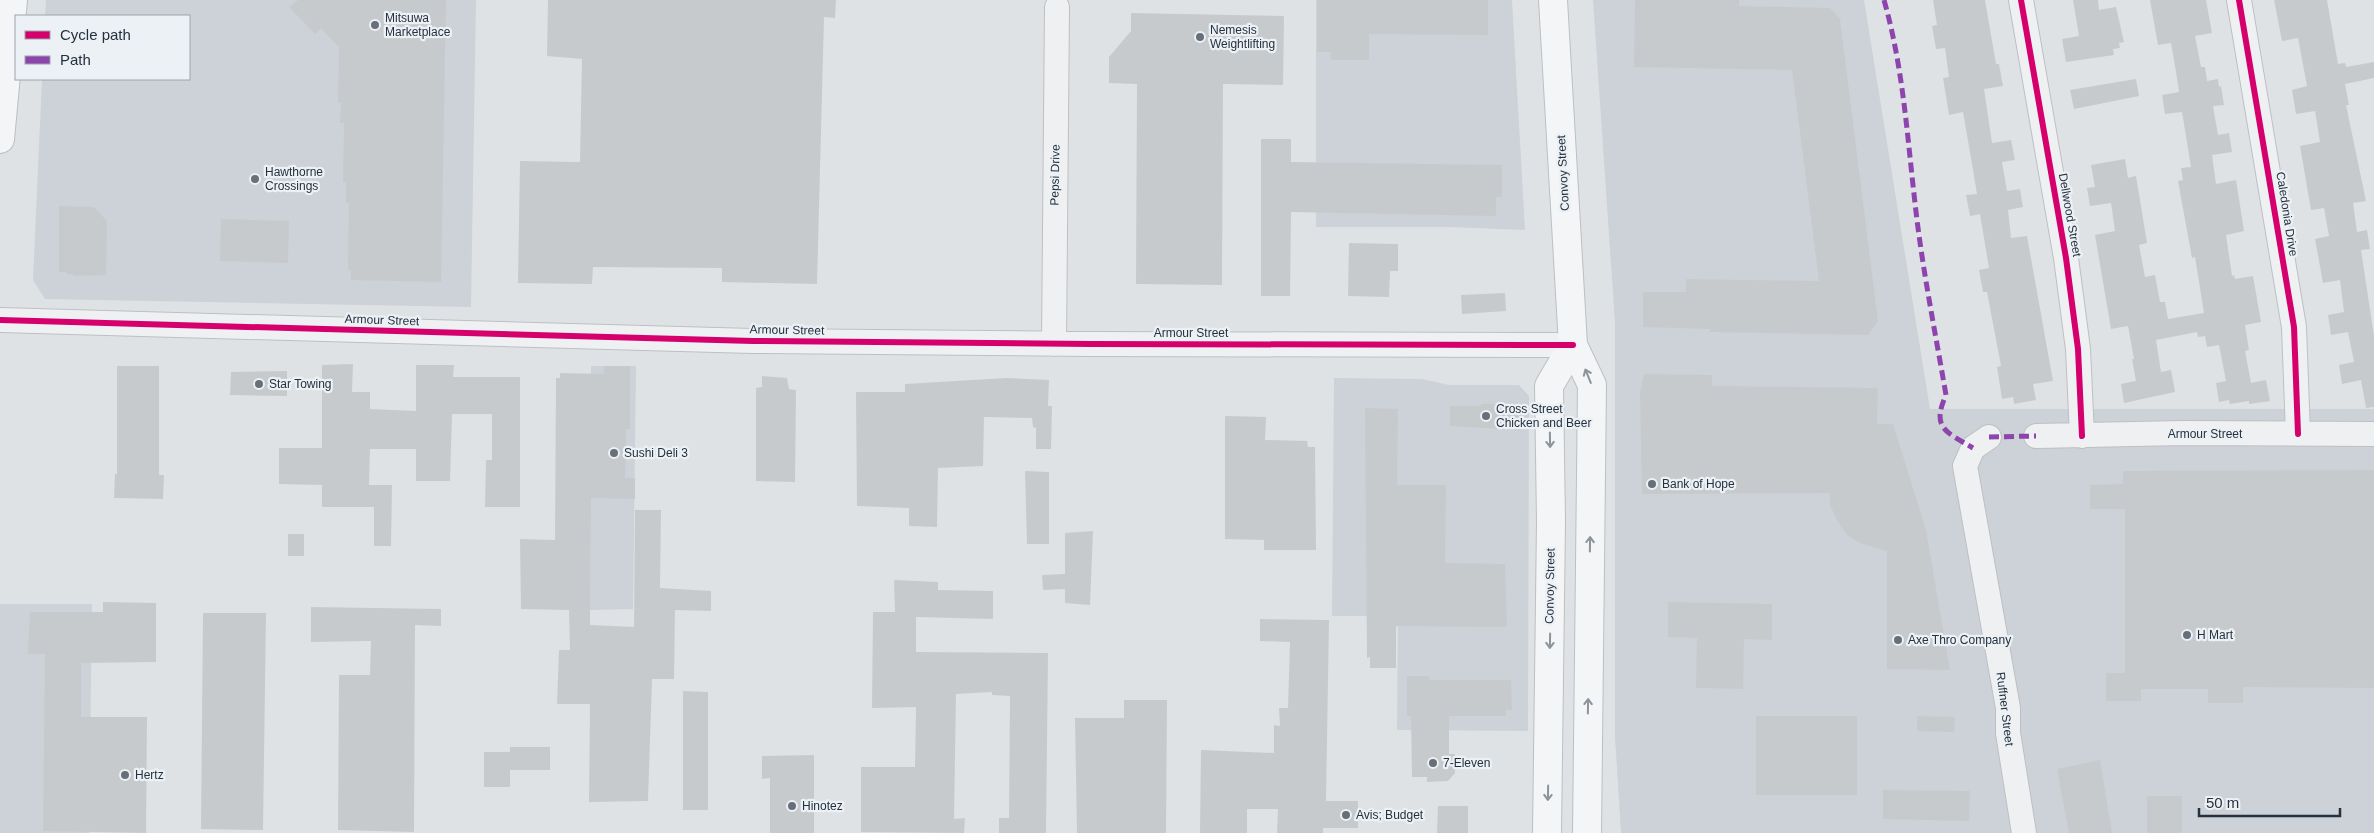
<svg xmlns="http://www.w3.org/2000/svg" width="2374" height="833" font-family="Helvetica,sans-serif">
  <style>
    .built { fill: #cdd2d8 }
    .building { fill: #c7cacd }
    .lines { fill: none; stroke-linecap: round; stroke-linejoin: round }
    .minor-casing { stroke: #bdc0c3; stroke-width: 26 }
    .major-casing { stroke: #bcbfc3; stroke-width: 30 }
    .minor { stroke: #eff0f2; stroke-width: 24 }
    .major { stroke: #f3f5f6; stroke-width: 28 }
    .quiet { stroke: #8e44ad; stroke-width: 5; stroke-dasharray: 10 5; stroke-linecap: butt }
    .cycleway-casing { stroke: #ecf1f5; stroke-width: 9 }
    .cycleway { stroke: #d6006c; stroke-width: 6 }
    .oneway { stroke: #8c939a }
    .poi-dot { fill: #676f78; stroke: #ecf1f5; stroke-width: 2 }
    .labels { text-anchor: middle; dominant-baseline: central; stroke-width: 4.5; stroke-linejoin: round; paint-order: stroke }
    .poi-label { font-size: 12px; fill: #26313e; stroke: #ecf1f5; text-anchor: start }
    .street-label { font-size: 12px; fill: #26313e; stroke: #ecf1f5 }
  </style>
  <rect width="100%" height="100%" fill="#dfe2e5"/>
  <path class="built" d="M46,0H476L471,307L45,299L33,280L42,79H189V16H45Z
    M1316,0H1512L1525,230L1447,227H1316Z
    M1593,0H1864L1930,409H2374V833H1621L1615,737V323Z
    M591,366H636L633,609L590,610Z
    M1334,378L1422,379L1449,385H1519L1529,396L1528,731L1397,730L1398,616H1332Z
    M0,604H92L89,833H0Z"/>
  <path class="building" d="M298,0H446L441,282L351,280V270H348L349,203H346V182H343L344,123H340L341,103H338L339,47L321,28L315,34L289,7Z
    M548,0H836L835,18L824,17L817,284L722,282V268L593,267L592,284L518,283L520,161L580,162L582,59L547,56Z
    M1317,0H1488V35L1369,34V60H1331V52H1317Z
    M1635,0H1739V6L1830,8L1840,19L1878,321L1868,335L1710,332V329L1643,327V292H1686V279L1819,281L1792,70L1634,67Z
    M1933,0H1985L1996,64H1999L2003,86L1984,89L1992,143L2011,140L2015,160L2002,162L2007,191L2020,189L2023,207L2008,210L2011,238L2027,236L2053,381L2033,384L2036,400L2014,404L2013,397L2002,399L1997,367L2001,366L1987,292H1983L1979,270L1989,268L1980,214L1970,216L1966,195L1977,194L1972,164L1963,112L1949,115L1943,78L1949,77L1945,48L1936,49L1932,26L1937,25Z
    M2073,0H2098L2099,10L2116,7L2124,42L2119,43L2120,48L2113,49L2114,55L2066,62L2062,39L2079,36Z
    M2150,0H2206L2212,33L2195,36L2201,67H2205L2207,81L2218,79L2219,87L2221,86L2224,105L2213,106L2218,135L2229,133L2232,152L2212,155L2216,184L2236,180L2244,231L2226,235L2232,276L2234,275L2235,279L2253,276L2261,322L2245,325L2249,350L2245,351L2251,383L2266,380L2270,401L2249,404V401L2230,404L2229,400L2219,402L2216,383L2226,381L2219,345L2207,347L2205,336L2198,337L2197,332L2156,340L2161,372L2171,370L2175,392L2124,403L2121,384L2136,381L2132,359H2134L2128,326L2111,329L2095,235L2115,231L2111,203L2090,206L2087,188L2095,187L2091,165L2125,159L2128,178L2136,176L2147,243L2139,245L2145,277L2155,275L2160,302H2165L2168,319L2204,313L2195,257L2192,258L2178,181L2183,180L2181,168L2191,167L2182,112L2165,114L2162,95L2179,92L2176,72L2171,43L2158,45Z
    M2274,0H2327L2338,64L2345,63L2346,67L2374,62V78L2345,84L2349,105H2346L2366,201L2353,203L2357,232L2367,230L2370,249L2361,250L2374,336V407L2366,408L2361,380L2342,384L2339,365L2354,362L2348,332L2331,335L2328,315L2344,312L2340,280L2323,283L2315,239L2329,236L2324,208L2311,210L2300,146L2320,142L2315,111L2296,114L2292,90L2307,86L2298,38L2282,41Z
    M1131,13L1284,16L1283,85L1223,84L1222,285L1136,284L1137,84L1109,83V57L1131,31Z
    M2136,79L2139,96L2074,109L2070,90Z
    M1261,139H1291V162L1502,165V197H1496V216L1291,212L1290,296H1261Z
    M59,206L94,207L107,221L106,275L73,276V274H67V272H59Z
    M221,219L289,221L288,263L220,261Z
    M1349,243L1398,244V271H1390L1389,297L1348,296Z
    M1505,293L1506,311L1462,314L1461,295Z
    M353,364L352,392H370V409L416,411V365H454L453,377H520V507H485L486,460H492V414H452L450,481H416V449H370L369,485H392L391,546H374V507H322V485L279,484V448H322V365Z
    M117,366H159V475H164L163,499L114,498L115,474H117Z
    M604,366H630V429H626L625,478H635V499L591,498L590,625L634,627L635,510H661L660,588L711,591V611L675,610L674,679H652L648,801L589,802L590,704H557L559,650H570L569,610L521,609L520,539L555,540L556,378H560V373L604,374Z
    M287,371V396L230,395L231,372Z
    M1644,374L1712,375V386L1878,388L1877,424H1893L1926,530L1950,670L1887,669V551L1860,543L1847,535L1837,520L1830,505V493L1642,494L1640,393Z
    M762,376L787,378L789,389L796,390L795,482L756,481V388L762,387Z
    M1006,378L1049,380L1048,406H1052L1051,449H1036V428L1033,427L1032,418L984,417L983,466L938,468L937,527L909,526V508L857,506L856,392H905V384Z
    M1481,404H1521V430L1450,426V406H1481Z
    M1365,408L1398,409L1397,485H1446L1445,563L1505,564L1507,627L1396,626V668H1370V657L1367,658Z
    M1225,416L1266,417L1265,440L1307,441L1308,447H1315L1316,550H1264V540L1225,539Z
    M2374,470V688L2243,687V703H2208V689H2141V701H2106V673H2125V509H2090V485L2123,484V471Z
    M1025,471L1049,472V544H1027Z
    M1093,531L1090,605L1065,603V589L1043,590L1042,575L1065,574V533Z
    M288,534H304V556H288Z
    M894,580L938,582V590L993,591V619L916,617V652L1048,653L1046,833H999V818H1009L1010,696L992,695V692L956,694L954,819L965,818L964,833L861,832V767H915L916,707L872,708L873,612H895Z
    M103,602L156,603V662L81,663V717H147L146,833L43,831L45,654H28L30,612H103Z
    M1668,602L1772,604V640L1744,639L1743,689L1696,688L1697,638L1668,637Z
    M311,607L441,609V626L415,625L414,832L338,830L339,675H370L371,641L311,642Z
    M203,613H266L263,830L201,829Z
    M1260,619L1329,620L1326,801H1358V828H1323V833H1277L1278,809H1247V833H1200L1201,750L1274,753V725L1280,726L1279,708H1288L1290,642L1260,641Z
    M1407,676H1429V680H1511L1512,710H1505L1506,716H1449V754H1455V773L1448,781L1427,782V777H1412L1411,716H1407Z
    M683,691L708,692V810H683Z
    M1124,700H1167L1166,833H1077L1075,718H1124Z
    M1756,716H1857V795H1756Z
    M1917,716L1955,717L1954,732L1917,731Z
    M510,747H550V770H510V787H484V752H510Z
    M814,755V833H770V778L762,779V756Z
    M2100,760L2112,833H2069L2057,769Z
    M1883,790L1970,791L1969,821L1883,819Z
    M2147,796H2182V833H2147Z
    M1438,806H1468V833H1437Z"/>
  <g class="lines">
    <g class="minor-casing">
      <path id="minor" d="M2021,0L2066,258L2078,349L2082,436
        M2239,0L2294,327L2298,434
        M0,320L753,341L1091,344L1573,345
        M1054,344L1057,7
        M2036,436L2183,433L2374,434
        M1989,437L1973,448L1965,466L2008,708V733L2024,833"/>
    </g>
    <g class="major-casing">
      <path id="major" d="M1553,0L1573,345L1592,385L1587,833
        M0,139L13,0
        M1547,833L1551,522L1549,386L1573,345"/>
    </g>
    <use href="#minor" class="minor"/>
    <use href="#major" class="major"/>
    <path class="quiet" d="M1884,0C1903,67 1907,134 1915,203C1922,267 1935,331 1946,395C1931,428 1946,432 1973,448
      M1989,437L2036,436"/>
    <g class="cycleway-casing">
      <path id="cycleway" d="M2021,0L2066,258L2078,349L2082,436
        M2239,0L2294,327L2298,434
        M0,320L753,341L1091,344L1573,345"/>
    </g>
    <use href="#cycleway" class="cycleway"/>
  </g>
  <defs><path id="oneway-shaft" d="M-6 0H5M1.5-3L5.5 0L1.5 3" fill="none" stroke-width="1.6" stroke-linecap="round" stroke-linejoin="round" transform="scale(1.25)"/></defs>
  <g class="oneway">
    <use href="#oneway-shaft" transform="translate(1588 376) rotate(-112)"/>
    <use href="#oneway-shaft" transform="translate(1550 440) rotate(89)"/>
    <use href="#oneway-shaft" transform="translate(1590 544) rotate(-89)"/>
    <use href="#oneway-shaft" transform="translate(1550 641) rotate(91)"/>
    <use href="#oneway-shaft" transform="translate(1588 706) rotate(-89)"/>
    <use href="#oneway-shaft" transform="translate(1548 793) rotate(91)"/>
  </g>
  <g class="poi-dot">
    <circle cx="375" cy="25" r="5"/>
    <circle cx="1200" cy="37" r="5"/>
    <circle cx="255" cy="179" r="5"/>
    <circle cx="259" cy="384" r="5"/>
    <circle cx="1486" cy="416" r="5"/>
    <circle cx="614" cy="453" r="5"/>
    <circle cx="1652" cy="484" r="5"/>
    <circle cx="2187" cy="635" r="5"/>
    <circle cx="1898" cy="640" r="5"/>
    <circle cx="1433" cy="763" r="5"/>
    <circle cx="125" cy="775" r="5"/>
    <circle cx="792" cy="806" r="5"/>
    <circle cx="1346" cy="815" r="5"/>
  </g>
  <g class="labels">
    <g class="poi-label">
      <text x="385" y="18">Mitsuwa<tspan x="385" dy="14">Marketplace</tspan></text>
      <text x="1210" y="30">Nemesis<tspan x="1210" dy="14">Weightlifting</tspan></text>
      <text x="265" y="172">Hawthorne<tspan x="265" dy="14">Crossings</tspan></text>
      <text x="269" y="384">Star Towing</text>
      <text x="1496" y="409">Cross Street<tspan x="1496" dy="14">Chicken and Beer</tspan></text>
      <text x="624" y="453">Sushi Deli 3</text>
      <text x="1662" y="484">Bank of Hope</text>
      <text x="2197" y="635">H Mart</text>
      <text x="1908" y="640">Axe Thro Company</text>
      <text x="1443" y="763">7-Eleven</text>
      <text x="135" y="775">Hertz</text>
      <text x="802" y="806">Hinotez</text>
      <text x="1356" y="815">Avis; Budget</text>
    </g>
    <g class="street-label">
      <text transform="translate(1563 173) rotate(-93)">Convoy Street</text>
      <text transform="translate(1055 175) rotate(-89)">Pepsi Drive</text>
      <text transform="translate(2287 214) rotate(81)">Caledonia Drive</text>
      <text transform="translate(2070 215) rotate(80)">Dellwood Street</text>
      <text transform="translate(382 320) rotate(2)">Armour Street</text>
      <text transform="translate(787 330) rotate(1)">Armour Street</text>
      <text x="1191" y="333">Armour Street</text>
      <text x="2205" y="434">Armour Street</text>
      <text transform="translate(1550 586) rotate(-89)">Convoy Street</text>
      <text transform="translate(2005 709) rotate(83)">Ruffner Street</text>
    </g>
  </g>
  <rect x="15" y="15" width="175" height="65" fill="#ecf1f5" stroke="#9da4ac"/>
  <rect x="25" y="31" width="25" height="8" fill="#d6006c" stroke="#9da4ac"/>
  <text x="60" y="40" font-size="15" fill="#26313e">Cycle path</text>
  <rect x="25" y="56" width="25" height="8" fill="#8e44ad" stroke="#9da4ac"/>
  <text x="60" y="65" font-size="15" fill="#26313e">Path</text>
  <path d="M2199 808v8h141v-8" fill="none" stroke="#26313e" stroke-width="2.5"/>
  <text x="2206" y="808" font-size="15" fill="#26313e" stroke="#ecf1f5" stroke-width="4" paint-order="stroke">50 m</text>
</svg>
